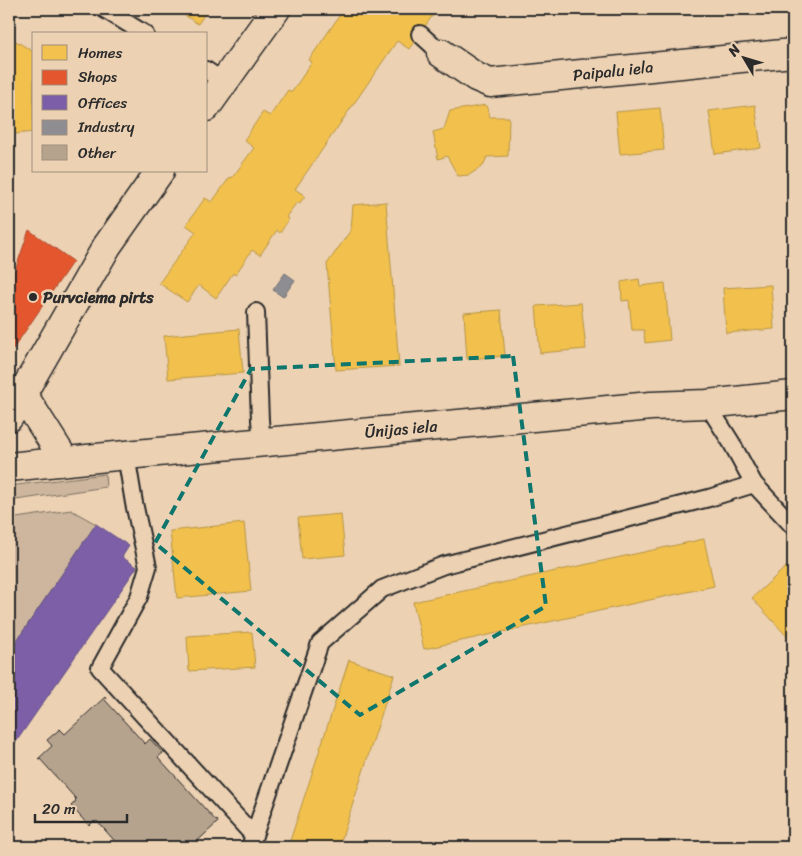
<svg xmlns="http://www.w3.org/2000/svg" width="802" height="856" font-family="Sriracha,sans-serif">
  <style>
    .green { fill: #cdb69d; stroke: #7c7064 }
    .homes { fill: #f2c14e; stroke: #b69444 }
    .shops { fill: #e4572e; stroke: #ac4a2d }
    .offices { fill: #7b5ea7; stroke: #634f82 }
    .industry { fill: #8d8d92; stroke: #707073 }
    .building { fill: #b6a38e; stroke: #2b2b2b }
    .lines { fill: none; stroke-linecap: round; stroke-linejoin: round }
    .service-casing { stroke: #2b2b2b; stroke-width: 20 }
    .minor-casing { stroke: #2b2b2b; stroke-width: 31 }
    .service { stroke: #ecd1b3; stroke-width: 16 }
    .minor { stroke: #ecd1b3; stroke-width: 28 }
    .marked { fill: none; stroke: #0f766e; stroke-width: 4; stroke-dasharray: 10 6; stroke-linejoin: round }
    .poi-dot { fill: #2b2b2b; stroke: #ecd1b3; stroke-width: 2 }
    .labels { text-anchor: middle; dominant-baseline: central; stroke-width: 5; stroke-linejoin: round; paint-order: stroke }
    .street-label { font-size: 16px; fill: #2b2b2b; stroke: #ecd1b3 }
    .poi-label { font-size: 16px; font-weight: bold; fill: #2b2b2b; stroke: #ecd1b3; text-anchor: start }
  </style>
  <rect width="100%" height="100%" fill="#ecd1b3"/>
  <filter id="ink" filterUnits="userSpaceOnUse"><feTurbulence type="fractalNoise" baseFrequency=".02" numOctaves="2"/><feDisplacementMap in="SourceGraphic" scale="10" xChannelSelector="R" yChannelSelector="G"/><feConvolveMatrix kernelMatrix="1 2 1 2 8 2 1 2 1" color-interpolation-filters="sRGB"/></filter>
  <g filter="url(#ink)">
    <path class="green" d="M105,474L106,487L9,501V486Z
      M71,510L96,524L9,652V519Z"/>
    <path class="homes" d="M175,9H208L198,24Z
      M344,9H354L362,14L366,9H437L409,49L397,41L295,189L305,196L299,204L297,202L286,217L289,219L280,233L277,230L260,255L252,250L235,275L233,273L216,298L199,285L187,302L159,283L196,232L186,225L205,198L212,202L230,177L232,178L254,148L244,140L263,112L270,116L288,90L292,92L312,62L309,60Z
      M9,37L34,52L33,132L15,134L9,130Z
      M486,105L490,117H509L508,156L487,157L483,166L469,175L458,176L447,156L438,159L433,132L444,129L450,111Z
      M755,105L761,148L715,154L709,111Z
      M660,108L664,150L620,154L616,112Z
      M386,202L399,366L336,370L327,264L351,230L353,205Z
      M639,279L640,286L665,283L670,340L645,343L644,330H632L629,300L622,301L621,282Z
      M771,285L774,329L726,333L723,288Z
      M581,303L586,349L540,353L536,306Z
      M501,310L505,356L467,359L464,313Z
      M239,329L243,373L168,379L164,336Z
      M341,514L345,555L302,559L298,518Z
      M244,523L251,591L177,598L170,531Z
      M704,539L714,586L424,649L413,602Z
      M787,566L793,572V643L752,598Z
      M252,632L255,667L189,671L187,636Z
      M349,660L394,675L339,847H288Z"/>
    <path class="shops" d="M29,230L73,261L13,349L9,346V288Z"/>
    <path class="offices" d="M96,524L129,546L122,557L137,567L9,752V652Z"/>
    <path class="industry" d="M285,273L295,280L283,297L273,290Z"/>
    <path class="building" d="M105,697L106,699L105,700L145,744L150,739L163,753L158,757L216,821L217,820L218,822L191,847H120L97,821L95,822L94,821L89,826L71,806L76,801L75,800L76,799L40,759V760L38,759L52,746L47,740L60,729L65,734Z"/>
    <g class="lines">
      <g class="service-casing">
        <path id="service" d="M104,9L145,34
          M420,34L441,53
          M206,70L224,82
          M256,312L260,420L262,443
          M707,404L731,442L754,484L793,526
          M126,455L134,503L148,567L139,597L100,668L254,836
          M250,847L320,643L382,589L444,565L709,498L754,484"/>
      </g>
      <g class="minor-casing">
        <path id="minor" d="M441,53L476,77L490,83L793,53
          M206,107L276,9
          M22,393L65,461
          M9,417L107,246L160,171
          M9,467L126,455L651,406L707,404L793,395"/>
      </g>
      <use href="#service" class="service"/>
      <use href="#minor" class="minor"/>
    </g>
  </g>
  <path class="marked" d="M513,356L546,606L360,715L155,543L251,369Z"/>
  <circle class="poi-dot" cx="33" cy="297" r="5"/>
  <g class="labels">
    <g class="street-label">
      <text transform="translate(613 71) rotate(-6)">Paipalu iela</text>
      <text transform="translate(401 429) rotate(-5)">Ūnijas iela</text>
    </g>
    <g class="poi-label">
      <text x="43" y="297">Purvciema pirts</text>
    </g>
  </g>
  <rect width="802" height="856" fill="none" stroke="#ecd1b3" stroke-width="30"/>
  <rect x="15" y="15" width="772" height="826" fill="none" stroke="#2b2b2b" stroke-width="2" filter="url(#ink)"/>
  <rect x="32" y="32" width="175" height="140" fill="#ecd1b3" stroke="#9f8f7d"/>
  <rect x="42" y="45" width="25" height="15" fill="#f2c14e" stroke="#9f8f7d"/>
  <text x="78" y="58" font-size="15" fill="#2b2b2b">Homes</text>
  <rect x="42" y="70" width="25" height="15" fill="#e4572e" stroke="#9f8f7d"/>
  <text x="78" y="82" font-size="15" fill="#2b2b2b">Shops</text>
  <rect x="42" y="95" width="25" height="15" fill="#7b5ea7" stroke="#9f8f7d"/>
  <text x="78" y="108" font-size="15" fill="#2b2b2b">Offices</text>
  <rect x="42" y="120" width="25" height="15" fill="#8d8d92" stroke="#9f8f7d"/>
  <text x="78" y="132" font-size="15" fill="#2b2b2b">Industry</text>
  <rect x="42" y="145" width="25" height="15" fill="#b6a38e" stroke="#9f8f7d"/>
  <text x="78" y="158" font-size="15" fill="#2b2b2b">Other</text>
  <g transform="translate(744 58) rotate(308)" stroke="#ecd1b3" stroke-width="4" paint-order="stroke">
  <path d="M0-4L9 19L0 12L-9 19Z" fill="#2b2b2b"/>
  <text y="-8" font-size="14" font-weight="bold" text-anchor="middle" fill="#2b2b2b">N</text>
  </g>
  <path d="M35 814v8h92v-8" fill="none" stroke="#2b2b2b" stroke-width="2.5"/>
  <text x="42" y="814" font-size="15" fill="#2b2b2b" stroke="#ecd1b3" stroke-width="4" paint-order="stroke">20 m</text>
</svg>
